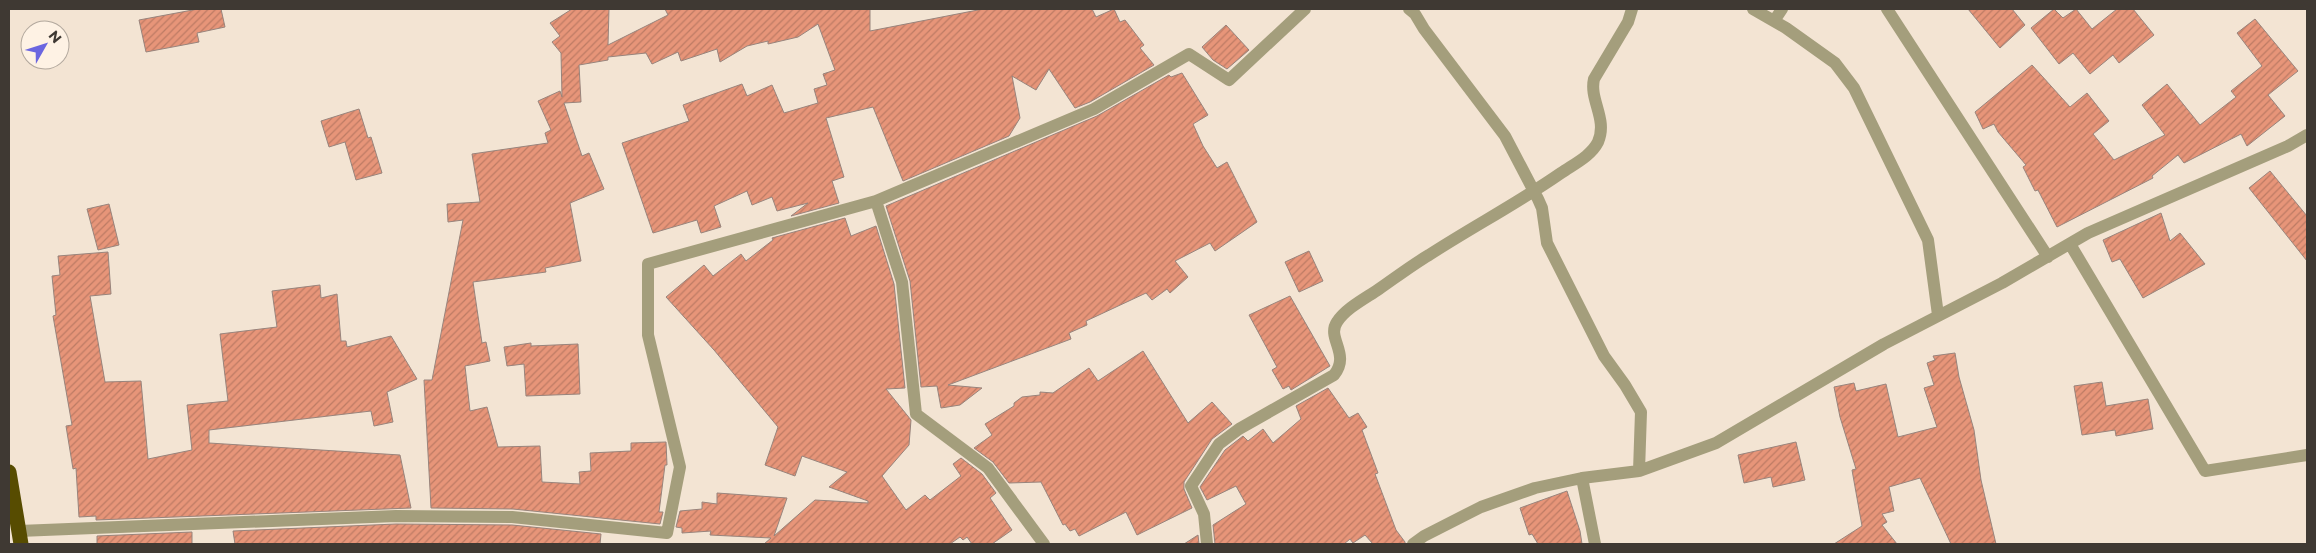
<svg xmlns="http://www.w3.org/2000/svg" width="2316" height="553" font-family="Montserrat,sans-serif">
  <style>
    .building { fill: url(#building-hatch); stroke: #98847c }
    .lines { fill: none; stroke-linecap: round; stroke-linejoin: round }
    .minor { stroke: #a49e7c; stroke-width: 12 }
    .highway { stroke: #574c01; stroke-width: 15 }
  </style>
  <defs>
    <pattern id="building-hatch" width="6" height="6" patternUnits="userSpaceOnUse" patternTransform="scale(1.25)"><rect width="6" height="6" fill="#e79579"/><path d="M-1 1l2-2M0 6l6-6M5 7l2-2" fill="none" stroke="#bd7b64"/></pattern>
  </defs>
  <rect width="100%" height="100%" fill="#f3e4d3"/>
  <path class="building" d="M198,9H221L225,27L197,33L199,42L146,52L139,20Z
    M572,9H609L608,45L668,15L665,9H870V31L983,9H1092L1096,17L1114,9L1120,22L1125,20L1144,45L1140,48L1154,65L1090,102L1075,108L1049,69L1036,90L1012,76L1020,118L1009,136L903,181L873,107L826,118L844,177L832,181L839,203L791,216L808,203L777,211L772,197L752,205L747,191L714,206L721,227L701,233L697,220L653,233L622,143L689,121L683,105L742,84L747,96L772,85L784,113L818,103L814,89L827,85L823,74L835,70L818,24L798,37L768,44V41L747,46L720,62L717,49L681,61L678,52L652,64L646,53L608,57V60L579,65L581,102L564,103L582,156L589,153L604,189L570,203L581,261L545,268L546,272L473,282L482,343L486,342L490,361L465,366L470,411L487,407L498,447L540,446L542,482L580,484L579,472L591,471L590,453L631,451V443L666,442L667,465H665L659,512H663L660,524L513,509L431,508L424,380H432L463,220L448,222L447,204L480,202L472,154L548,143L545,133L551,130L538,101L560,91L562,97L561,53L552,42L560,36L550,23Z
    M1968,9H2012L2025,25L2000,48Z
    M2054,9L2063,18L2076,9L2092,29L2117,9H2133L2154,35L2119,63L2113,55L2090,74L2073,53L2059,64L2031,28Z
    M2255,19L2298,71L2268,95L2285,116L2247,146L2241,134L2184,163L2178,155L2152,176L2153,178L2057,227L2038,190L2035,191L2023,167L2026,165L1998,132L1994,124L1983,129L1975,112L2032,65L2070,107L2087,93L2109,121L2093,134L2114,160L2165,135L2142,105L2167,84L2200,125L2236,97L2231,91L2262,66L2237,33Z
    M1226,25L1249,50L1227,69L1213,60L1202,47Z
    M1182,73L1208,115L1193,124L1203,146L1217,168L1227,162L1257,222L1215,251L1210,243L1175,261L1188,277L1170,293L1167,289L1152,300L1146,293L1086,321L1087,325L1069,333L1071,339L948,385L982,388L960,405L941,408L937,386L921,387L910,281L886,206L1097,116L1169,75L1171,77Z
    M359,109L368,138L371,137L382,173L356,180L345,142L329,147L321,121Z
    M2270,171L2307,216V261L2249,188Z
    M109,204L119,245L98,250L87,209Z
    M2161,213L2170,241L2180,233L2205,264L2143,298L2120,259L2112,262L2103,240Z
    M845,218L851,236L876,226L894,284L905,388L886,389L911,420L909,445L882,476L906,510L925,495L930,500L961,476L953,464L961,458L982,474L996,493L990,498L1012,530L992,544H972L967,537L963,540L960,537L950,544H764L771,538L710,535L711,531L682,533V528L676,527L680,511L702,509V502L717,504V493L787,498L774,536L815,500L868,503V501L829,487L847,472L802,456L795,476L765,465L778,427L714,350L666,297L704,265L713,276L741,254L746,261L773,240L772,238Z
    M1309,251L1323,281L1299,292L1285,262Z
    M108,252L111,294L90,296L105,382L141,381L148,459L192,450L187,405L228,401L220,334L277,327L272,291L320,285L321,298L337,294L341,341H346L347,347L391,336L417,379L387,392L393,422L374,426L371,411L209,430V443L400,455L411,508L96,520V516L79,517L76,468L73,469L66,426L72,425L53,316L56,315L52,276L60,275L58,256Z
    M1290,296L1330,366L1291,390L1289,386L1283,389L1272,370L1277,367L1249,315Z
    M531,343V346L578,344L580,394L526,396L524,364L507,366L504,347Z
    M1143,351L1188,423L1212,402L1232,424L1212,439L1184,482V489L1192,508L1137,535L1126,512L1079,536L1075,529L1070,531L1065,524L1063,525L1041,482L1009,483L993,462L974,448L992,435L985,424L1014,406V403L1022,397L1040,395V392L1053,393L1089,368L1098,381Z
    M1955,353L1959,377L1974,430L1981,480L1996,544H1951L1920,478L1889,487L1894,511L1882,514L1887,522L1882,525L1897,544H1834L1862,526L1852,470L1856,469L1840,417L1834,387L1854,383L1856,391L1886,384L1898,437L1937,427L1924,388L1934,385L1927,363L1935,360L1933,356Z
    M2102,382L2106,406L2148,399L2153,429L2116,436L2115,430L2082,435L2074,386Z
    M1328,388L1349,418L1358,413L1367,427L1362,430L1378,473L1375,474L1396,530L1405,542V544H1373L1365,535L1353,543L1350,539L1344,544H1215L1213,525L1246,504L1236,486L1207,500L1200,487L1225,450L1243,436L1248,441L1263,429L1273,443L1301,419L1296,406Z
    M1796,442L1805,480L1773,487L1771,477L1744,483L1738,455Z
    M1567,491L1580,531L1582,544H1538L1532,534L1529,535L1520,508Z
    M396,524L512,525L601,534L600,544H235L233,531Z
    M192,532V544H97V536Z
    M1198,535L1199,544H1184Z"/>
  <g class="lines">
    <path class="minor" d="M1409,9L1415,14L1424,29L1505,136L1538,199L1542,208L1547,243L1604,356L1625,385L1641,412L1639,471
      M1753,9L1786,28L1835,63L1854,88L1928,240L1938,315
      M1887,9L2048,257
      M1774,21L1782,9
      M2070,244L2205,471L2307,455
      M1582,478L1595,544
      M19,531L396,516L512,517L667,533L680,467L648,335V264L876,201
      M1044,544L988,468L916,414L902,282L876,201L1094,109L1189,54L1229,80L1305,9
      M1207,544L1204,514L1191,486L1219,444L1239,429L1334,375C1351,354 1326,338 1337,322C1346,308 1366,298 1379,289C1395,278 1412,265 1429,255C1472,227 1518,203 1561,173C1574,164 1591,156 1598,142C1608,119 1589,100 1594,79L1628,22L1632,9
      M1413,544L1424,536L1481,507L1535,488L1582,478L1639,471L1716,443L1884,344L2002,283L2088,233L2288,146L2307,135"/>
    <path class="highway" d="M9,472L21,544"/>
  </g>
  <rect width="2316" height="553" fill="none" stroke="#3f3933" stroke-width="20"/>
  <g transform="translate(45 45) rotate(51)"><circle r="24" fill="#fef2e4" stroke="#b2a89d"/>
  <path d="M0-4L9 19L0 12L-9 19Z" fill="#6b66e0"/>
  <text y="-8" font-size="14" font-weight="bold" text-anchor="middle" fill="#3f3933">N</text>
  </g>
</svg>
